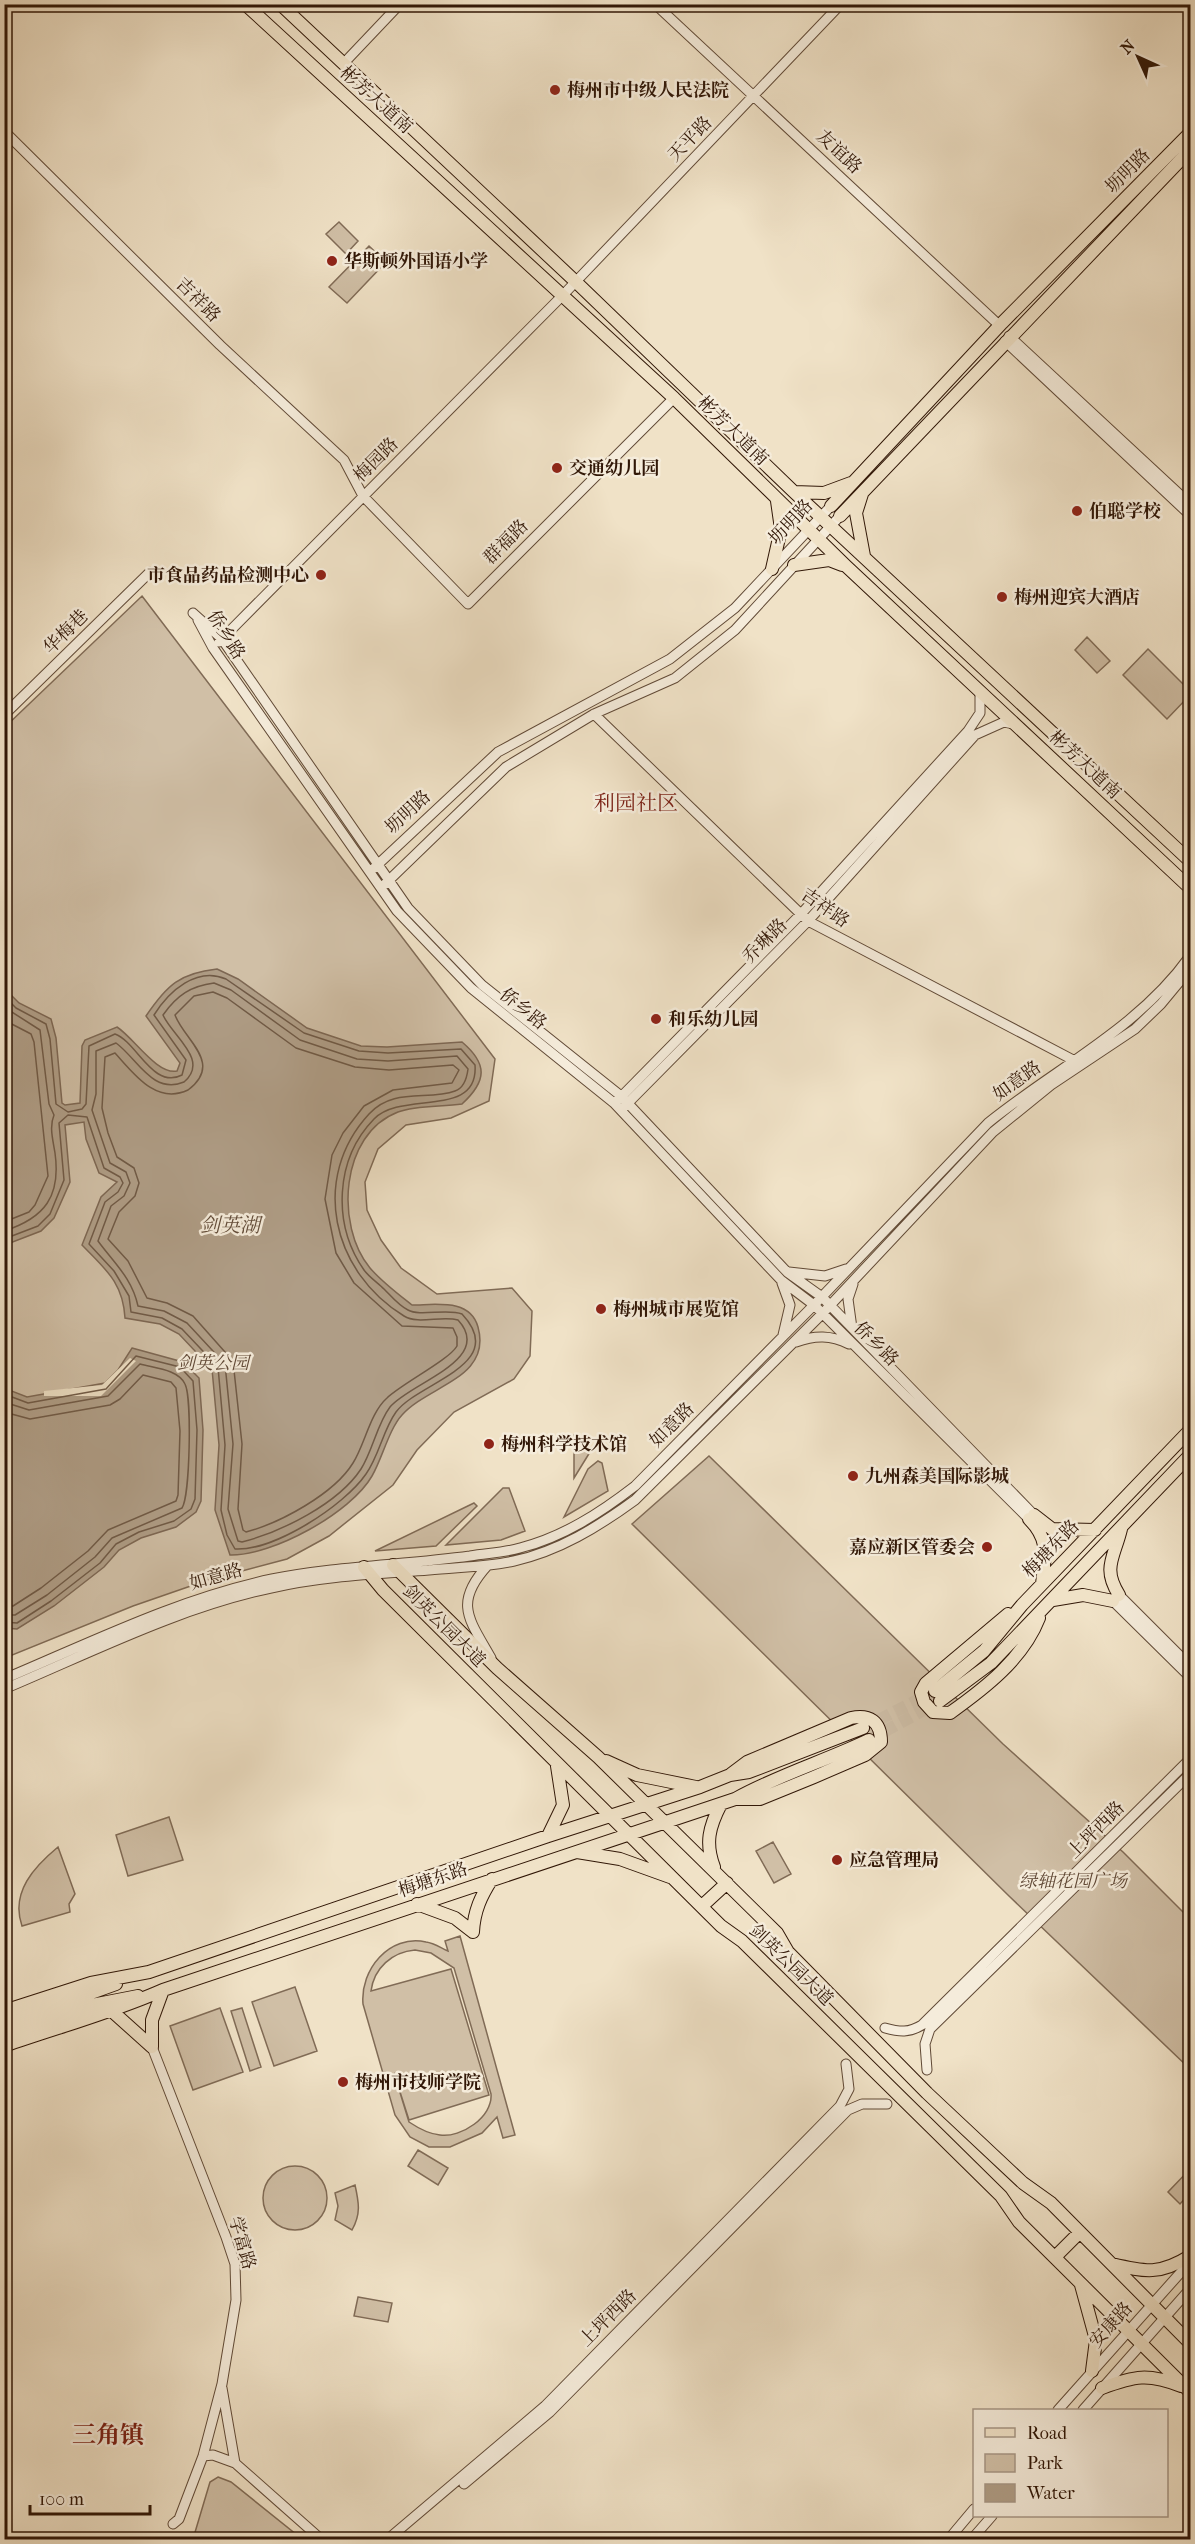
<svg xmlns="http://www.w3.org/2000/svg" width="1195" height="2544" font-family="'IM FELL French Canon','Noto Serif SC',serif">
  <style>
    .green { fill: #d0bfa6; stroke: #806b56; stroke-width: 1.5; fill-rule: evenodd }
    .water { fill: #af9d86; stroke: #7d6753; stroke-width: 1.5 }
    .pier { fill: #f0e2c7 }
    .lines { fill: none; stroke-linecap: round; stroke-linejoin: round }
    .shore { stroke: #705a46; stroke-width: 1.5 }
    .major-tunnel { stroke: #cab9a1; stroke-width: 12; stroke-dasharray: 12 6; stroke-linecap: butt }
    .minor-casing { stroke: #614a37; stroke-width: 11 }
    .major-casing { stroke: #311707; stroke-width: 14 }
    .minor { stroke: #f5ecdb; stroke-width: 9 }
    .major { stroke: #f0e2c7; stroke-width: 12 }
    .poi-dot { fill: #8f2418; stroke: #f5ecdb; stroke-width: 2 }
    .labels { text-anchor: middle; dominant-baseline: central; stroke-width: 5; stroke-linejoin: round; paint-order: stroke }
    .poi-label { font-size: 18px; font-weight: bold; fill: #311707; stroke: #f5ecdb; text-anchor: start }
    .street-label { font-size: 18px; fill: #311707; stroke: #f5ecdb }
    .park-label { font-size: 18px; font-style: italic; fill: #614937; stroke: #f5ecdb }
    .water-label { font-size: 20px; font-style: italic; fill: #634d3a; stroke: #f5ecdb }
    .quarter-label { font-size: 21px; fill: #7a1f14; stroke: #f5ecdb }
    .district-label { font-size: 24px; font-weight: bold; fill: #7a1f14; stroke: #f5ecdb }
  </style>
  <rect width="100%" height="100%" fill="#f0e2c7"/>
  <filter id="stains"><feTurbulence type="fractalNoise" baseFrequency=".00333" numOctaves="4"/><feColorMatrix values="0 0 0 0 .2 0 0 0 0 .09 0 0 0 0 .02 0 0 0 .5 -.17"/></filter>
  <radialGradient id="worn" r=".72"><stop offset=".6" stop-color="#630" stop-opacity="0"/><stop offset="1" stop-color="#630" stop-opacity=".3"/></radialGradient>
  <path class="green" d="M339,222L358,241L346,254L326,234Z
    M369,246L386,262L347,303L329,287Z
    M142,596L495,1059L489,1101L451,1118L406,1125L378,1149L365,1182L367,1210L381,1240L401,1268L437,1294L512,1288L532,1311L530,1356L514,1379L454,1412L417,1450L393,1485L329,1536L287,1559L208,1580L133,1606L5,1658V727Z
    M1087,637L1110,661L1097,673L1075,650Z
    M1148,649L1190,691V695L1167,719L1123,675Z
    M574,1435L588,1443L590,1452L574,1478Z
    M709,1456L1003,1744L1123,1852L1190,1919V2069L1009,1896L632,1524Z
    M598,1461L602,1463L608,1491L564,1517L588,1469Z
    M503,1488H509L525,1531L501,1540L446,1545Z
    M474,1503L477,1506L436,1546L375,1551Z
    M169,1817L183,1860L128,1876L116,1835Z
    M773,1842L791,1874L774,1883L756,1851Z
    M58,1847L75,1894L69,1904L70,1912L22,1926C10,1892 35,1866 58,1847Z
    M460,1936L515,2135L503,2138L497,2117L482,2133L450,2147H429L410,2137L395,2115L363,2004C360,1970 389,1934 426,1942C434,1943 441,1948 448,1951L445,1941ZM415,1950L431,1953L454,1968L491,2094C493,2117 461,2138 440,2135C428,2134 418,2128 409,2122L394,2073L409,2120L489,2095L451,1969L371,1991C374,1968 392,1952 415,1950Z
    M295,1987L317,2051L274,2066L252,2002Z
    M220,2008L243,2072L193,2090L170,2026Z
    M242,2008L261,2067L250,2071L231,2011Z
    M418,2150L448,2168L438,2185L408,2166Z
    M263 2198a32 32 0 1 1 64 0a32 32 0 1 1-64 0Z
    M1190,2169V2193L1180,2204L1168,2192Z
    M355,2185C359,2203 361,2214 352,2230L335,2220L338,2206L335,2193Z
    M358,2297L392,2303L388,2322L354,2316Z
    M218,2477L231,2482L302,2539H193L210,2482Z"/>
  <path class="water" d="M217,969L238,979L307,1028L361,1046L387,1047L462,1042C488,1064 487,1081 462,1104C441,1107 417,1105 398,1112C340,1134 335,1226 370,1268C382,1282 398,1294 412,1305C435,1305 470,1298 478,1327C492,1378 429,1385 402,1415C389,1429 382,1459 372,1476C351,1513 272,1556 230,1555L215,1510L219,1445L212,1369L179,1334L160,1324L125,1318C123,1282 105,1269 82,1245L101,1197L117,1182L99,1173L86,1139L84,1122L65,1125L70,1182L54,1218L41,1231L5,1245L4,988L19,1003L51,1019L56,1038L62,1103L65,1105L80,1103L82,1046L85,1040L117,1027C134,1038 157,1075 177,1071L180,1063L146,1016C167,985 180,973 217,969Z
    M132,1348L183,1362L199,1378L203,1430L201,1501L196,1512L176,1527L141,1538L119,1550L104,1567L54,1606L17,1629L5,1628L4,1388L27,1397L105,1383L118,1370Z"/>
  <path class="pier" d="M130,1358L136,1361L101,1396H44V1391L102,1385Z"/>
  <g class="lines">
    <path class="shore" d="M214,983L231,990L300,1040L357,1059L388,1061L457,1056L468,1069C467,1077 464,1088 455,1091C428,1101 393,1087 369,1114C310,1178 332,1272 404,1316C418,1325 442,1315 458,1320C495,1360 409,1383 390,1407C377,1424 373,1450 361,1469C338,1504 281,1532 242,1542L238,1541L228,1509L233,1444L225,1364L187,1323L164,1311L138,1306C132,1278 114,1263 98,1241L111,1206L124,1196L130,1183L126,1172L110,1163L92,1110L96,1094V1051L116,1043C137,1058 152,1095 184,1082C210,1060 172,1036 163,1015C177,995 191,986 214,983Z
      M213,992L227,998L296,1048L355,1067L389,1070L453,1065L459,1070L452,1083L393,1090L364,1106L343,1133L332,1155L325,1199L336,1253L354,1283L402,1326L453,1328L457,1337V1346C449,1360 403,1383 387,1398C370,1413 365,1444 353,1463C334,1494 280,1523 246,1532L243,1530L238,1509L242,1444L233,1361L193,1316L167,1303L147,1298L128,1261L108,1239L119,1212L135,1196L139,1183L134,1168L117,1157L108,1133L102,1108L105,1057L115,1053C134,1074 156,1105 188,1090C224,1063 184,1040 175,1015L194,996Z
      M4,996L16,1008L46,1024L50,1039L56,1104L68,1112L82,1109L86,1104L89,1046L115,1034C137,1042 153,1090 182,1075L186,1060L154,1015C169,991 197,966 226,979L304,1033L359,1051L388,1053L461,1049L475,1065C479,1119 402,1090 374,1119C335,1159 332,1224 364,1270C369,1277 378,1283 384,1289C391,1296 399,1306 408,1310C420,1317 447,1308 462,1314C510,1365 418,1382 396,1412C383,1430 379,1456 366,1474C344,1506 274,1551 235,1549L227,1535L221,1510L225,1445L218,1367L182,1329L162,1318L131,1312L129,1296L114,1271L89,1244L105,1202L118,1192L123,1183L120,1177L104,1168L87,1117L68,1115L59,1123L64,1180L50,1214L38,1226L4,1239
      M4,1007L40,1030L49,1104L54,1115C49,1127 53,1140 55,1153C61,1196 45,1218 4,1231
      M4,1020L31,1034L34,1042L48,1176L35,1205L29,1212L4,1222
      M4,1394L28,1403L106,1389L136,1356L180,1367L193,1381L197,1430L195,1499L191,1509L174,1521L139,1532L116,1544L100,1563L51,1601L17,1623L4,1622
      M4,1402L29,1410L108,1396L140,1364C153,1368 178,1369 185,1384C192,1398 190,1496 182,1508L112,1538L95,1557L47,1595L15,1615H4
      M4,1412L30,1419L110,1405L120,1399L143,1375L171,1382L176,1388L180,1431L178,1495L176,1501L108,1530L88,1551L41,1588L13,1606H4"/>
    <path class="major-tunnel" d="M863,1728L935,1691
      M869,1740L940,1701"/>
    <g class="minor-casing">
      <path id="minor" d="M655,4L1000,326
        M344,63L400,4
        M4,131L220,345L344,460L363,496L468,604L674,398
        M1009,336L1190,504
        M1005,341L1190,515
        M193,613L222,639L408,908L482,985L621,1096L787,1272L822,1297L1034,1515
        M198,620L213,648L397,911L471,988L614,1103L781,1280L814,1305L1029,1519
        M219,642L563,295L841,4
        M594,714L808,921L1077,1062
        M4,715L150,572
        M373,869L498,752L670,659L735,608L831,506
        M384,885L506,767L594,714L675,678L735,630L840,516
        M618,1100L801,914L968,731L980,713V691
        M624,1107L808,921L975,735L1004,722L1013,724
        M789,1272L825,1276L846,1269
        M782,1283L790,1305L783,1335
        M852,1328L848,1299L853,1284
        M796,1342C815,1335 831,1335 849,1344
        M488,1565C453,1603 469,1619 491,1658
        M1119,1595L1190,1666
        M1113,1601L1190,1677
        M4,1679C92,1642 178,1599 272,1579C337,1566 404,1565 470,1556C487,1553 504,1553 520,1548C563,1537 600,1513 635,1486L814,1305L988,1123C1056,1068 1139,1028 1190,956
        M4,1689C92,1652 178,1608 271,1588C322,1576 377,1574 429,1570C457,1567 486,1567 514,1561C559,1551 598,1527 635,1500L822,1314L993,1132L1051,1085L1135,1029L1161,1004L1190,969
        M885,2028C900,2032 909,2033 922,2025L1190,1759
        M152,2047L226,2237L235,2264L236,2300L222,2384L203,2456L179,2519L173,2524
        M927,2070L925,2044L930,2029L1190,1774
        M222,2388L235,2463
        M1058,2410L1190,2262
        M1083,2410L1190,2289
        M203,2456L213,2455L235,2463L322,2540
        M464,2484L550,2412L848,2110L862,2104H887
        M387,2540L545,2406L840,2106L849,2089L846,2064
        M948,2540L974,2509
        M971,2540L992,2516"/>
    </g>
    <g class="major-casing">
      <path id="major" d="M245,4L674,398L846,566L1190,888
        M280,4L576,282L794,492L1190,861
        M794,492L824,493L851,483
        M862,494L856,513L864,556
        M831,506L1002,323L1190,133
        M840,516L1190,150
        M794,565L829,560L842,565
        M772,569L781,529L777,501
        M1034,1515L1052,1529L1095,1530
        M1029,1519C1050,1540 1045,1556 1042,1584
        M393,1565L497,1668L598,1757L777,1933L788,1952L927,2093L1023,2183L1051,2203L1190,2343
        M364,1567L383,1590L721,1926L742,1941L1001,2196L1019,2222L1190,2392
        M1119,1595C1102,1568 1114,1558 1121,1529
        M1053,1600L1083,1595L1113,1601
        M1008,1614L926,1683L921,1692L924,1702L933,1712L950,1713C985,1688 1023,1659 1039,1618
        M935,1691L984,1651L1022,1605L1190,1430
        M940,1701L991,1663L1190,1455
        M606,1761L637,1775L696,1787
        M731,1774L747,1762L851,1718C869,1714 881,1721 881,1742L865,1755L814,1777L760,1799H736
        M548,1836L563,1805L557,1766
        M577,1852L620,1859L670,1877
        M714,1867C705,1843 709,1827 721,1804
        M417,1904L455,1918L473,1932
        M702,1906L727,1883
        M473,1932C474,1911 481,1896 492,1879
        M4,2011L91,1983L149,1972L548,1836L700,1787L730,1775L749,1772L863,1728
        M113,2012L152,2047
        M4,2024L116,1984
        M4,2035L87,2006L138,1996
        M4,2046C58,2027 111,2013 163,1990L735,1799C778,1775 825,1761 869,1740
        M152,2047V2020L163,1990
        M1055,2257L1080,2232
        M1112,2264C1146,2272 1160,2275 1190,2256
        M1081,2285L1096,2340L1092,2371
        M1102,2388C1135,2376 1148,2373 1181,2386"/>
    </g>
    <use href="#minor" class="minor"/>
    <use href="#major" class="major"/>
  </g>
  <g class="poi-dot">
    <circle cx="555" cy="90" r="6"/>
    <circle cx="332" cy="261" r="6"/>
    <circle cx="557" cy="468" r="6"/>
    <circle cx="1077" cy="511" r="6"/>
    <circle cx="321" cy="575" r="6"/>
    <circle cx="1002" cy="597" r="6"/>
    <circle cx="656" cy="1019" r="6"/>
    <circle cx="601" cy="1309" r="6"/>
    <circle cx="489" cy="1444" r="6"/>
    <circle cx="853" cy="1476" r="6"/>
    <circle cx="987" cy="1547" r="6"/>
    <circle cx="837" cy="1860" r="6"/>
    <circle cx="343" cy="2082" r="6"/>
  </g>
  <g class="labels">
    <g class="poi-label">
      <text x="567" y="90">梅州市中级人民法院</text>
      <text x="344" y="261">华斯顿外国语小学</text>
      <text x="569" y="468">交通幼儿园</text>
      <text x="1089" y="511">伯聪学校</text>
      <text x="309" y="575" text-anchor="end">市食品药品检测中心</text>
      <text x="1014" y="597">梅州迎宾大酒店</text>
      <text x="668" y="1019">和乐幼儿园</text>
      <text x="613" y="1309">梅州城市展览馆</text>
      <text x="501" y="1444">梅州科学技术馆</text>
      <text x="865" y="1476">九州森美国际影城</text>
      <text x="975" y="1547" text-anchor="end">嘉应新区管委会</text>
      <text x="849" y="1860">应急管理局</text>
      <text x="355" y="2082">梅州市技师学院</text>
    </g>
    <g class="street-label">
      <text transform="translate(376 100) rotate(42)">彬芳大道南</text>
      <text transform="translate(690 139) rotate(-46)">天平路</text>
      <text transform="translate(839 152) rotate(43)">友谊路</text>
      <text transform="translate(1128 171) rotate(-45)">坜明路</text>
      <text transform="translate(198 300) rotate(45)">吉祥路</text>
      <text transform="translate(733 431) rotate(44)">彬芳大道南</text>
      <text transform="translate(376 460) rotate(-45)">梅园路</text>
      <text transform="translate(791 522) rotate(-47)">坜明路</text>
      <text transform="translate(506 542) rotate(-45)">群福路</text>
      <text transform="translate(66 632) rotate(-45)">华梅巷</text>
      <text transform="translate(226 635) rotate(58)">侨乡路</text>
      <text transform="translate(1085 765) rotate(43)">彬芳大道南</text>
      <text transform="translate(408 812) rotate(-43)">坜明路</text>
      <text transform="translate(825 908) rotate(35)">吉祥路</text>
      <text transform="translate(765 941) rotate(-45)">乔琳路</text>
      <text transform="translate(523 1009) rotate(39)">侨乡路</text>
      <text transform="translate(1017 1081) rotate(-36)">如意路</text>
      <text transform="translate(876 1344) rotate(45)">侨乡路</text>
      <text transform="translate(672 1425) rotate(-45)">如意路</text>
      <text transform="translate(1051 1549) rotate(-46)">梅塘东路</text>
      <text transform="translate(216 1577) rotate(-16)">如意路</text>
      <text transform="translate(444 1626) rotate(45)">剑英公园大道</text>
      <text transform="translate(1096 1830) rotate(-45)">上坪西路</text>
      <text transform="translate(433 1880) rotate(-19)">梅塘东路</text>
      <text transform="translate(791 1965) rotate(44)">剑英公园大道</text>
      <text transform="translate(242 2243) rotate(74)">学富路</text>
      <text transform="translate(608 2318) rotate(-45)">上坪西路</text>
      <text transform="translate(1111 2325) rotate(-48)">安康路</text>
    </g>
    <g class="park-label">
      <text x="213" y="1363">剑英公园</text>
      <text x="1073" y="1881">绿轴花园广场</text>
    </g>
    <g class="water-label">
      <text x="230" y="1225">剑英湖</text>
    </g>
    <g class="quarter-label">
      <text x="636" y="803">利园社区</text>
    </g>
    <g class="district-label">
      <text x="108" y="2435">三角镇</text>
    </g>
  </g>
  <rect width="1195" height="2544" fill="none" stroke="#f0e2c7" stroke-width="24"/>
  <rect x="6" y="6" width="1183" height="2532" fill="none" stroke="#311707" stroke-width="3"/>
  <rect x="12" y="12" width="1171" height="2520" fill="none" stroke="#311707" stroke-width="1.5"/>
  <rect x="973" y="2409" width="195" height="108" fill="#f5ecdb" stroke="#a79786" stroke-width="1.5"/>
  <rect x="985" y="2428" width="30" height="9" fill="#f0e2c7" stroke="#a79786" stroke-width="1.5"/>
  <text x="1027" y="2439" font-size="18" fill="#311707">Road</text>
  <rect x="985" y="2454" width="30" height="18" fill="#d0bfa6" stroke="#a79786" stroke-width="1.5"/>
  <text x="1027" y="2469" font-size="18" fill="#311707">Park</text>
  <rect x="985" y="2484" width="30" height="18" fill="#af9d86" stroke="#a79786" stroke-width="1.5"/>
  <text x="1027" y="2499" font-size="18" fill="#311707">Water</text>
  <g transform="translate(1138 57) rotate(315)" stroke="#f5ecdb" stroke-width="4.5" paint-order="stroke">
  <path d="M0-4.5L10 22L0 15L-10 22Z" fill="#311707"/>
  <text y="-9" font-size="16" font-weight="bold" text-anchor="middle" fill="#311707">N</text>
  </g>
  <path d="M30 2505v9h120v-9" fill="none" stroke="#311707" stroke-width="3"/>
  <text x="39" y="2505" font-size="18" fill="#311707" stroke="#f5ecdb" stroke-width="4.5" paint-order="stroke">100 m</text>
  <rect width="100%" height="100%" filter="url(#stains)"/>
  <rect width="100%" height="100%" fill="url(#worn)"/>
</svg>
